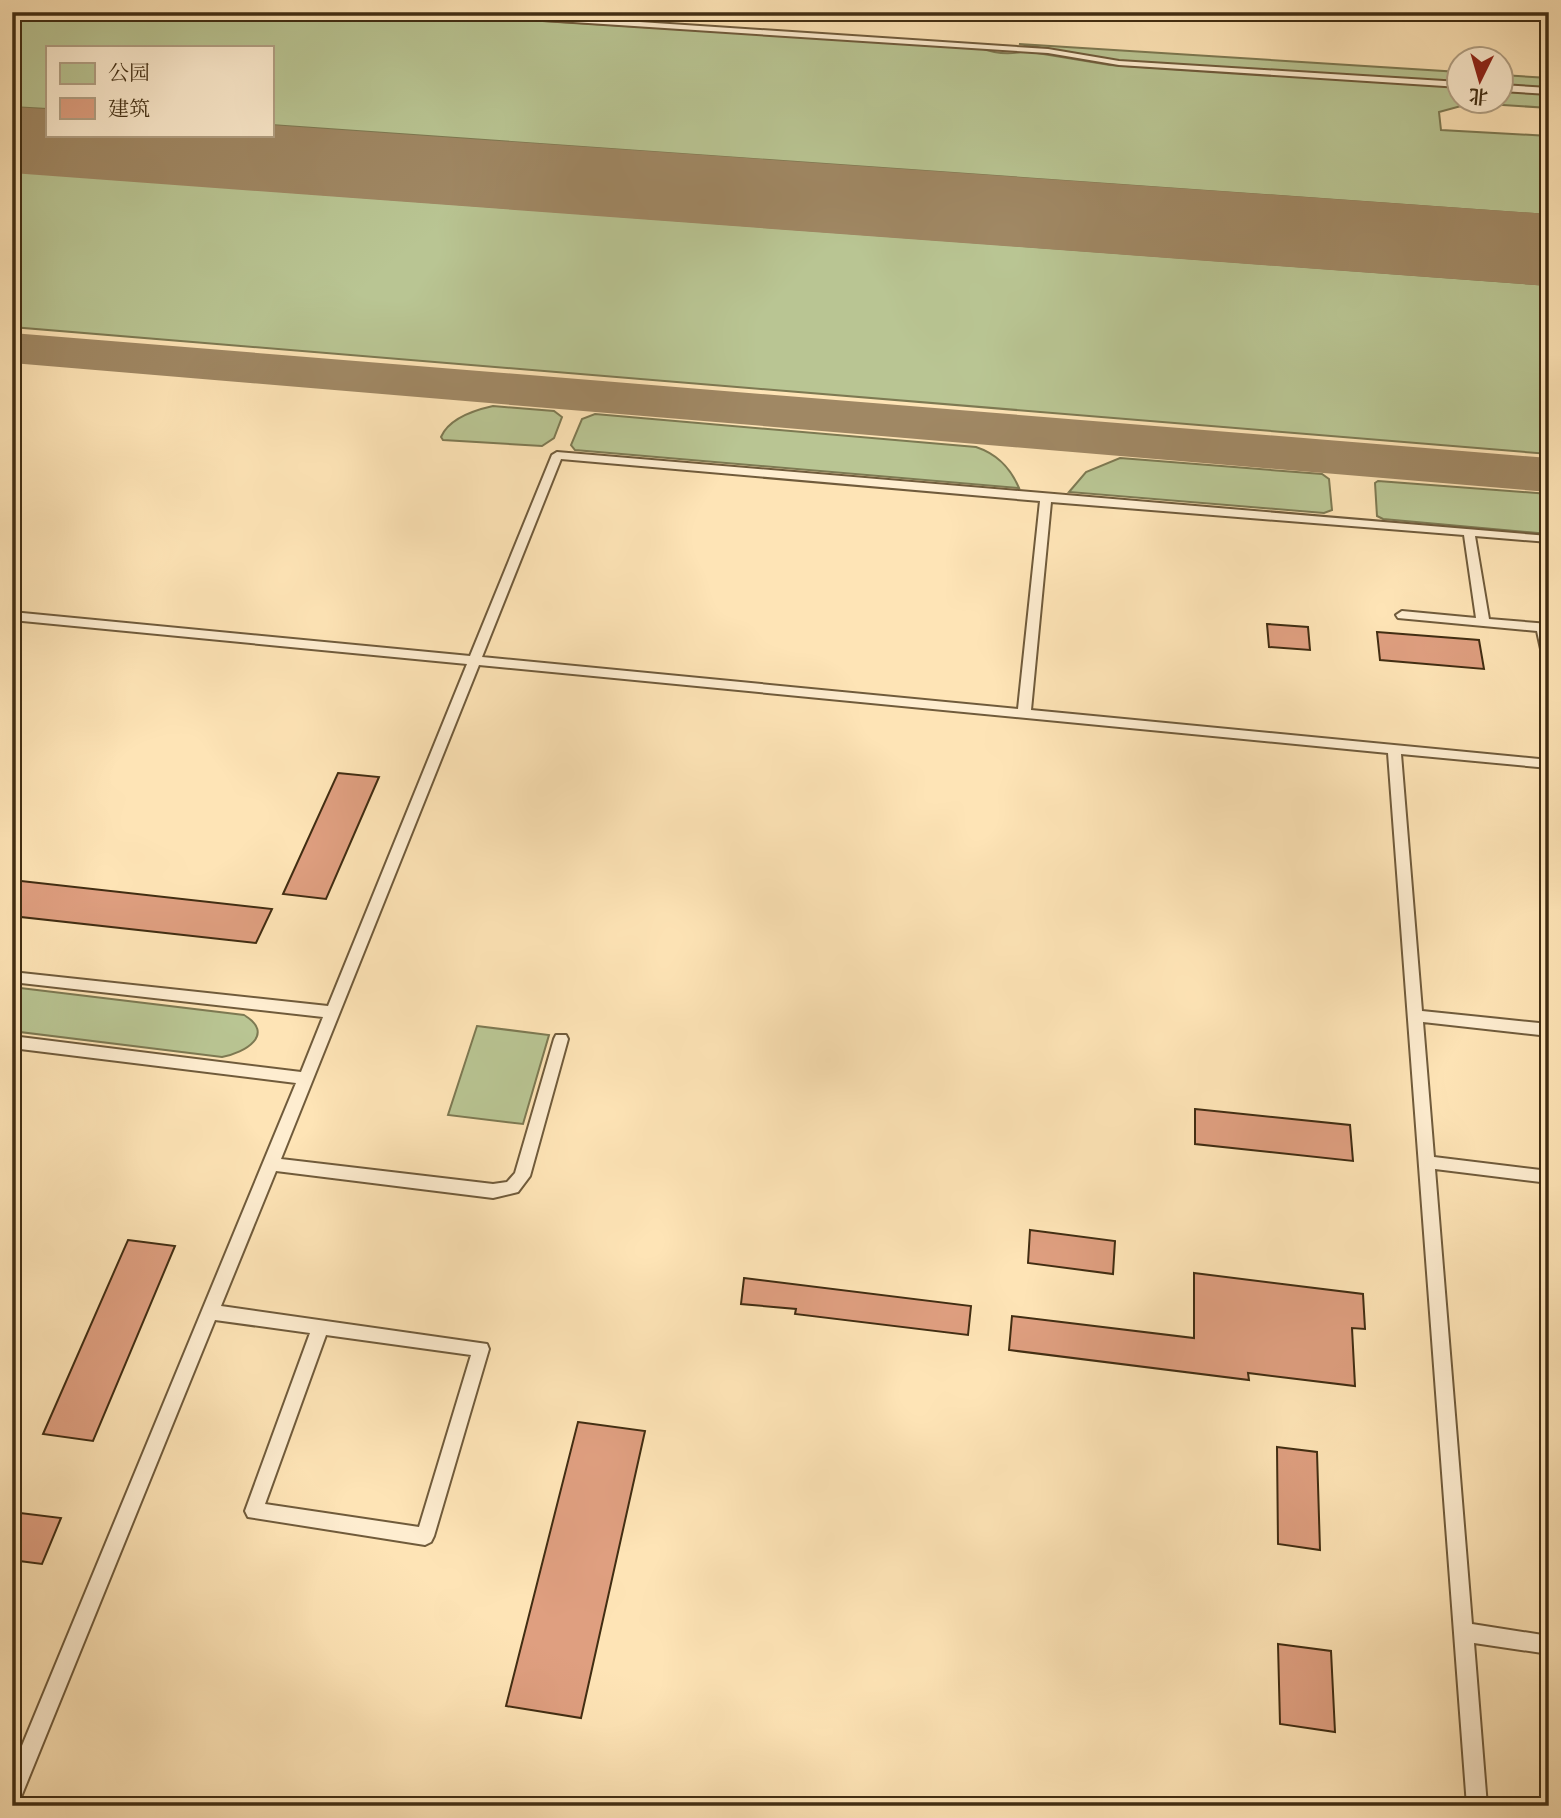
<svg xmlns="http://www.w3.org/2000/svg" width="1561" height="1818" font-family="Vollkorn,'Noto Serif SC',serif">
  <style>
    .green { fill: #b9c593; stroke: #7d7952; stroke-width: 2 }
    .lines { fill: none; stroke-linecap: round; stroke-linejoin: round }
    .taxiway { fill: #a08864; fill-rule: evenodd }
    .runway { fill: #a08864; fill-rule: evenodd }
    .building { fill: #df9f80; stroke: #412d12; stroke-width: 2 }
    .service-casing { stroke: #705b3b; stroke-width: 4 }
    .service { fill: #feedd0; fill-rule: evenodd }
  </style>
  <rect width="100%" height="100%" fill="#fee4b6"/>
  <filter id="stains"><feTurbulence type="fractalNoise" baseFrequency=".00286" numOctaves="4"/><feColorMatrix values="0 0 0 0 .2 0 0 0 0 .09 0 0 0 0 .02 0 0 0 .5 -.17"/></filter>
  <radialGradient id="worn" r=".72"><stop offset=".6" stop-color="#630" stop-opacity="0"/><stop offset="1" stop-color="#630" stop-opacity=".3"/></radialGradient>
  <path class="green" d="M12,12H388L413,16L431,14L981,48C996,54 1010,55 1025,51L1110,65L1459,87L1460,102H1502V90L1549,93V108L1472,103L1439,112L1441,130L1549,136V215L271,125V47H47V109L12,107Z
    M1019,44L1459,72V82L1115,61Z
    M1502,75L1549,78V88L1502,85Z
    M12,171L1549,285V454L12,327Z
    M493,406L554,411L562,417L554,438L542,446L443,440L441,437C449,418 475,410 493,406Z
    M595,414L976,447C997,454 1010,467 1019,488L575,450L571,445L582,419Z
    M1120,458L1322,474L1329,479L1332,510L1324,513L1069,492L1086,472Z
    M1378,481L1549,494V534L1383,519L1377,516L1375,483Z
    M12,987L244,1015C276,1034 245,1053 222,1057L12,1031Z
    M477,1026L549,1035L523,1124L448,1115Z"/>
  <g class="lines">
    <path class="taxiway" d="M12,333L1549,458V492L12,363Z"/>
    <path class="runway" d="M12,107L47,109V135H271V125L1549,214V286L12,173Z"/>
  </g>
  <path class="building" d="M1267,624L1308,627L1310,650L1269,647Z
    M1377,632L1479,640L1484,669L1380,660Z
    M338,773L379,777L326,899L283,894Z
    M12,880L272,909L256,943L12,916Z
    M1195,1109L1350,1125L1353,1161L1195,1144Z
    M1030,1230L1115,1241L1113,1274L1028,1263Z
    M128,1240L175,1246L93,1441L43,1434Z
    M1194,1273L1363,1294L1365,1329L1352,1328L1355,1386L1248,1373L1249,1380L1009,1350L1012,1316L1194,1338Z
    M744,1278L971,1306L968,1335L795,1314L796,1309L741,1304Z
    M578,1422L645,1431L581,1718L506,1706Z
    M1277,1447L1317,1452L1320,1550L1278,1544Z
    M12,1512L61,1518L42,1564L12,1560Z
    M1278,1644L1331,1651L1335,1732L1280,1724Z"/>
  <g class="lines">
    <g class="service-casing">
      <path id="service" d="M445,12H489L1048,49L1119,61L1460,82V87L1119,65L1048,53L449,14Z
        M1502,85L1549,88V94L1502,91Z
        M557,452L1549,536V542L1475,536L1489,619L1549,624L1547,653L1541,649L1537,631L1398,618L1396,615L1402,611L1476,618L1464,535L1051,502L1031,710L1549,760V768L1401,754L1422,1011L1549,1024V1036L1423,1022L1434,1157L1549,1171V1183L1435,1169L1472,1624L1549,1636V1654L1474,1643L1487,1806H1467L1388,753L479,665L281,1159L493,1184L507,1182L515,1173L554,1039L556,1035H566L568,1039L530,1176L518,1192L493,1198L276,1171L221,1306L487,1344L489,1349L434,1536L431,1542L425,1545L248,1517L245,1511L310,1333L215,1320L19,1802L12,1805V1770L296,1083L12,1048V1036L301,1072L323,1017L12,982V972L328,1006L467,664L12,620V612L470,656L552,455ZM561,459L1040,501L1018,709L482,657ZM326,1335L471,1355L419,1527L265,1504Z"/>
    </g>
    <use href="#service" class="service"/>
  </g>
  <rect width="1561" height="1818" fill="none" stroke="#fee4b6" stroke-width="42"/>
  <rect x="14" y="14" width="1533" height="1790" fill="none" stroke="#412d12" stroke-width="3.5"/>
  <rect x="21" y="21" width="1519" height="1776" fill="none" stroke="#412d12" stroke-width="2"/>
  <rect x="46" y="46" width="228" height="91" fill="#feedd0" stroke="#b2a084" stroke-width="2"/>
  <rect x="60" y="63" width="35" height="21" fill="#b9c593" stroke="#b2a084" stroke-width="2"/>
  <text x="108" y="80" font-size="21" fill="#412d12">公园</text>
  <rect x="60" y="98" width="35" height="21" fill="#df9f80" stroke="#b2a084" stroke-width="2"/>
  <text x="108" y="116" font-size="21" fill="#412d12">建筑</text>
  <g transform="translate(1480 80) rotate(185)"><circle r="33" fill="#feedd0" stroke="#b2a084" stroke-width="2"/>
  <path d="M0-5L12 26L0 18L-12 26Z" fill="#8f2418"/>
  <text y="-10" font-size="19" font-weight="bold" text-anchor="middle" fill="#412d12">北</text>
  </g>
  <rect width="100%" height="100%" filter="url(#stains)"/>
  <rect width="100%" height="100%" fill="url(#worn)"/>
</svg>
